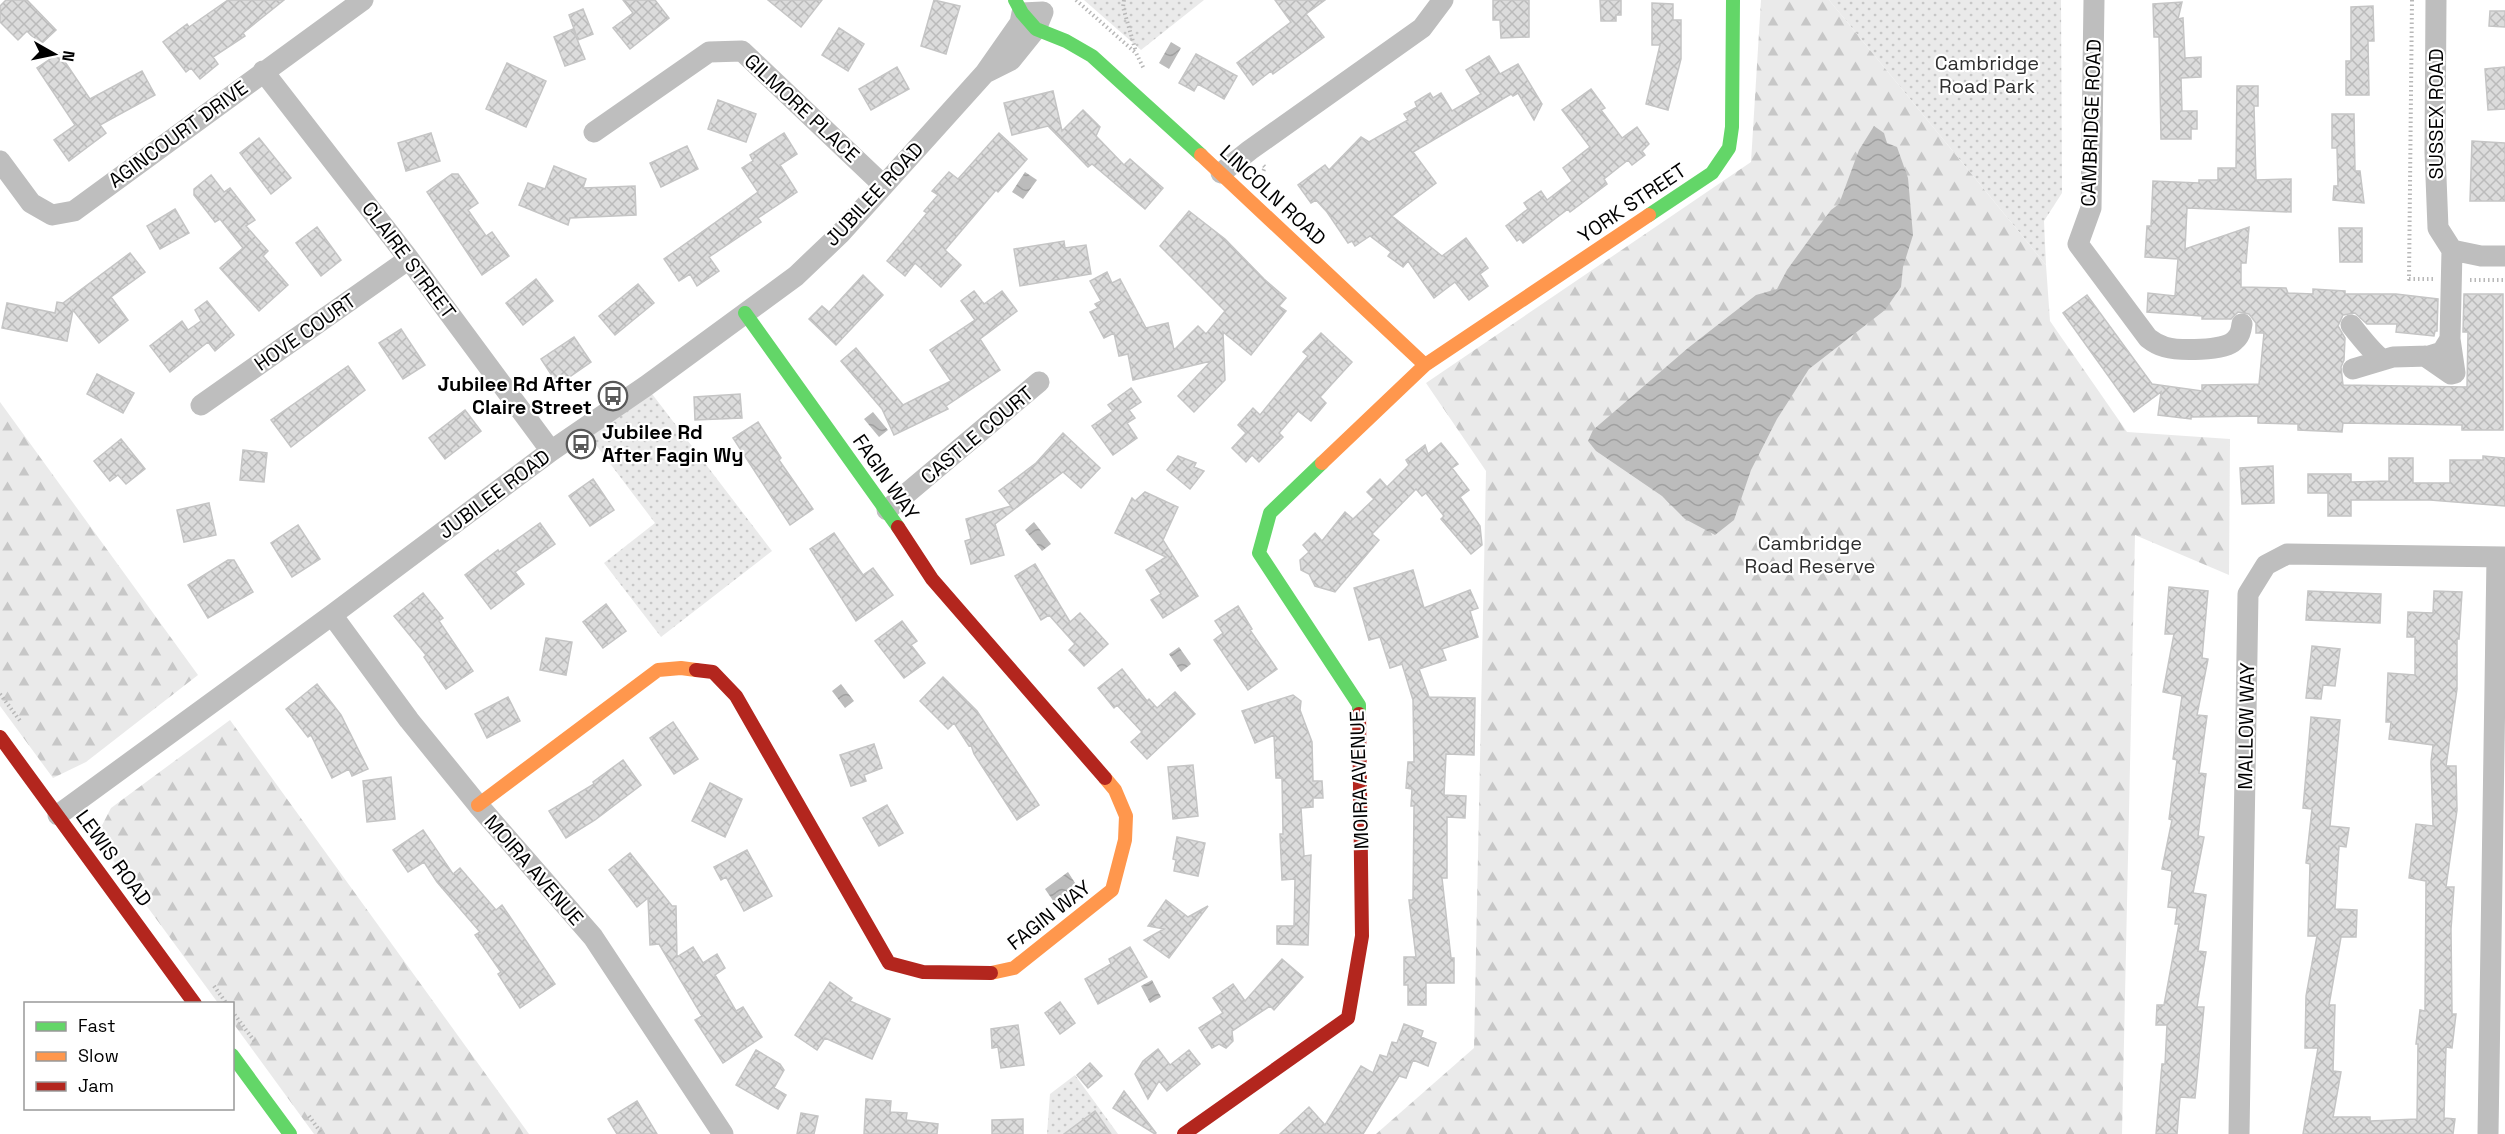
<svg xmlns="http://www.w3.org/2000/svg" width="2505" height="1134" font-family="'Space Grotesk',sans-serif">
  <style>
    .grass { fill: url(#grass-dots) }
    .forest { fill: url(#forest-firs) }
    .water { fill: url(#water-waves) }
    .building { fill: url(#building-cross-hatch); stroke: #c5c5c5; stroke-width: 1.5 }
    .lines { fill: none; stroke-linecap: round; stroke-linejoin: round }
    .path { stroke: #b8b8b8; stroke-width: 4; stroke-dasharray: 1.5 3; stroke-linecap: butt }
    .street { stroke: #bebebe; stroke-width: 21 }
    .fast { stroke: #63d668; stroke-width: 14 }
    .slow { stroke: #ff974d; stroke-width: 14 }
    .jam { stroke: #b3261e; stroke-width: 14 }
    .labels { text-anchor: middle; dominant-baseline: central; stroke-width: 4.5; stroke-linejoin: round; paint-order: stroke }
    .park-label { font-size: 20px; fill: #2f2f2f; stroke: #fff }
    .street-label { font-size: 20px; fill: #000; stroke: #fff }
    .poi-label { font-size: 20px; font-weight: bold; fill: #000; stroke: #fff; text-anchor: end }
  </style>
  <defs>
    <pattern id="grass-dots" width="8" height="8" patternUnits="userSpaceOnUse" patternTransform="scale(1.5)"><rect width="8" height="8" fill="#eaeaea"/><path d="M2 2h.1M6 6h.1" fill="none" stroke="#c7c7c7" stroke-width="1.8" stroke-linecap="round"/></pattern>
    <pattern id="forest-firs" width="22" height="20" patternUnits="userSpaceOnUse" patternTransform="scale(1.5)"><rect width="22" height="20" fill="#eaeaea"/><path d="M5 1l3.5 6h-7zM16 11l3.5 6h-7z" fill="#c7c7c7"/></pattern>
    <pattern id="water-waves" width="16" height="10" patternUnits="userSpaceOnUse" patternTransform="scale(1.5)"><rect width="16" height="10" fill="#bcbcbc"/><path d="M0 5q4-4 8 0t8 0" fill="none" stroke="#a0a0a0"/></pattern>
    <pattern id="building-cross-hatch" width="8" height="8" patternUnits="userSpaceOnUse" patternTransform="scale(1.5)"><rect width="8" height="8" fill="#dcdcdc"/><path d="M0 0l8 8M0 8l8-8" fill="none" stroke="#bbb"/></pattern>
  </defs>
  <rect width="100%" height="100%" fill="#fff"/>
  <path class="grass" d="M1084,0H1204L1141,50Z
    M1829,0H2061L2062,193L2044,221L2046,265Z
    M646,386L772,551L661,637L604,563L655,523L584,429Z
    M1075,1075L1118,1134H1112L1094,1112L1064,1134H1047L1050,1094Z"/>
  <path class="forest" d="M1761,0H1829L2046,265L2050,321L2127,432L2230,439L2229,575L2135,535L2122,1134H1376L1474,1048L1486,471L1426,383L1751,162Z
    M0,402L198,675L86,762L53,778L0,706Z
    M230,720L529,1134H314L233,1023L232,1004L218,1003L96,837L111,808Z"/>
  <path class="water" d="M1171,42L1181,48L1169,69L1159,63Z
    M1874,126L1884,133L1887,143L1897,147L1908,178L1913,235L1903,267L1901,287L1885,310L1809,369L1777,419L1751,470L1734,520L1715,535L1685,519L1662,496L1596,451L1588,441L1593,430L1688,348L1756,295L1777,289L1787,270L1816,230L1831,210L1839,204L1859,150Z
    M1025,172L1037,180L1023,199L1012,192Z
    M873,412L888,430L879,437L864,419Z
    M1034,522L1051,544L1042,551L1025,530Z
    M1179,647L1191,664L1181,672L1169,654Z
    M841,684L854,701L845,708L832,691Z
    M1068,872L1077,886L1054,902L1045,889Z
    M1152,980L1161,997L1150,1003L1141,986Z"/>
  <path class="building" d="M6,0H27L56,30L40,45L27,31L18,40L0,22V6Z
    M228,0H284L243,33L245,36L213,57L218,64L200,79L191,68L186,72L163,42L187,24L189,27Z
    M623,0H655L669,18L630,49L613,28L633,13Z
    M768,0H822L801,27Z
    M934,0L960,6L946,54L921,46Z
    M1275,0H1325L1306,14L1324,37L1273,74L1271,71L1253,85L1237,63L1291,22Z
    M1493,0H1529V37L1501,38L1500,20H1493Z
    M1600,0H1621V15H1616V21H1601Z
    M2182,2L2178,19L2183,18L2185,58L2201,57V77L2181,78L2182,111H2197V129H2191V139H2161L2159,37H2154L2153,4Z
    M1652,3L1673,4V20H1681V59L1668,110L1646,104L1660,45H1652Z
    M2373,6L2374,41H2368L2369,95H2346V61H2351V7Z
    M583,9L593,34L578,40L569,15Z
    M2490,11H2505V27L2489,26Z
    M839,28L864,44L848,71L822,55Z
    M573,29L585,59L565,66L554,37Z
    M59,53L90,99L142,71L155,95L100,125L106,133L69,161L54,140L75,125L37,68Z
    M1196,54L1237,76L1224,99L1198,84L1194,91L1179,83Z
    M1489,56L1500,74L1518,64L1542,104L1534,120L1518,93L1513,96L1511,94L1413,152L1436,183L1392,216L1442,256L1466,238L1488,268L1480,274L1488,286L1469,300L1455,282L1434,298L1408,261L1403,267L1388,256L1391,252L1370,236L1355,246L1352,241L1348,243L1327,212L1316,200L1311,203L1298,185L1325,165L1329,170L1361,137L1369,142L1408,120L1404,114L1417,107L1415,102L1430,93L1433,98L1441,93L1452,111L1481,94L1466,70Z
    M507,63L546,81L526,127L486,109Z
    M897,67L909,89L871,110L859,89Z
    M2505,67V109L2488,110L2485,69Z
    M2237,86H2258V106H2254L2256,180L2291,179V212L2187,208L2185,249L2249,227L2246,263H2241V287L2286,288L2288,293L2313,294V289L2345,291V294H2396L2438,299L2437,331H2435L2434,336L2396,332L2397,324H2367L2355,313L2343,315L2338,326L2345,338L2344,360L2341,367L2343,385L2467,387L2468,332H2463L2464,294H2503V430H2462V425L2343,423L2342,432L2298,430V424L2258,423V416L2191,417V419L2158,415L2161,392L2134,412L2063,313L2087,295L2152,384L2202,391V385L2259,384L2264,333H2256V323L2249,314L2238,312L2231,319H2202V316L2147,312L2148,293L2175,296L2178,259L2145,257L2147,226H2151L2153,181L2199,183V180H2218V168H2236Z
    M1591,89L1605,108L1601,110L1622,138L1637,127L1649,144L1642,151L1645,155L1632,165L1628,160L1604,179L1607,184L1570,212L1568,209L1523,243L1520,239L1517,241L1506,226L1528,209L1524,203L1541,191L1547,200L1572,181L1563,168L1590,147L1562,110Z
    M1053,91L1062,131L1083,110L1100,127L1096,136L1124,165L1130,159L1163,188L1145,209L1092,164L1088,167L1048,126L1012,135L1004,103Z
    M718,100L756,114L746,142L708,129Z
    M2332,114H2354L2355,171H2360L2364,203L2333,200L2334,186H2338L2337,148H2332Z
    M431,133L440,161L406,171L398,143Z
    M784,133L797,154L780,165L797,192L758,218L761,222L709,257L719,271L697,286L690,274L679,281L664,259L758,192L742,168L753,161L750,155Z
    M999,133L1027,159L998,192L996,190L945,250L961,265L941,287L915,263L905,276L887,261L927,213L924,211L938,195L932,191L949,172L958,179Z
    M259,138L291,178L271,194L240,153Z
    M2472,141L2505,143V201H2470Z
    M687,146L698,169L661,187L650,163Z
    M554,166L586,179L583,188L635,186L636,215L570,218L568,225L519,205L528,183L545,189Z
    M452,174H458L478,203L468,210L486,236L492,232L509,256L482,275L427,192Z
    M211,175L224,192L230,188L255,220L246,226L268,251L263,256L288,285L259,311L220,268L243,248L220,219L215,222L194,195V189Z
    M175,209L189,233L160,249L147,226Z
    M1189,211L1225,239L1264,279L1286,298L1279,306L1286,311L1251,355L1223,332L1225,380L1194,412L1178,396L1211,361L1133,380L1128,354L1119,356L1114,333L1104,338L1090,312L1098,308L1095,304L1101,301L1090,281L1107,272L1112,283L1120,279L1146,328L1168,323L1174,350L1198,326L1206,334L1225,311L1160,246Z
    M317,227L341,260L321,276L296,243Z
    M2339,228H2362V262H2340Z
    M1064,241L1065,248L1086,245L1091,274L1020,286L1014,249Z
    M130,253L145,272L111,297L128,320L99,343L73,310L67,341L2,328L7,303L55,313L57,302L63,303Z
    M863,275L883,295L836,345L809,319L822,306L829,312Z
    M536,279L553,301L523,325L506,303Z
    M638,284L654,303L615,335L599,316Z
    M974,291L984,304L1002,291L1017,311L980,339L1000,370L946,406L948,409L894,435L882,409L841,361L856,348L903,405L951,381L930,350L975,320L961,301Z
    M207,301L234,335L215,351L208,342L170,372L150,346L182,321L188,330L201,321L195,310Z
    M401,329L425,365L403,379L379,343Z
    M1321,333L1352,362L1320,397L1326,403L1311,421L1298,411L1279,433L1283,437L1259,462L1252,455L1246,462L1232,448L1246,433L1238,425L1253,408L1260,415L1308,356L1303,352Z
    M574,337L591,362L558,385L541,359Z
    M348,366L365,390L291,447L271,420Z
    M97,374L134,393L123,413L87,394Z
    M1131,388L1141,402L1129,410L1135,418L1127,423L1137,438L1113,455L1092,426L1113,411L1108,405Z
    M740,394L742,418L695,420L694,397Z
    M465,410L481,431L445,459L429,438Z
    M758,422L781,458L779,460L813,509L790,525L733,438Z
    M1063,433L1100,468L1081,488L1063,472L995,524L1004,555L971,564L965,541L971,539L966,519L1011,506L999,491L1036,463Z
    M121,439L145,469L126,484L118,475L110,481L94,461Z
    M1441,443L1458,464L1452,468L1469,490L1460,497L1480,526L1482,545L1471,554L1441,519L1444,516L1426,493L1422,496L1416,489L1372,534L1379,540L1335,592L1315,586L1309,574L1301,570L1300,560L1309,552L1303,545L1315,533L1322,541L1345,512L1353,519L1374,499L1367,492L1380,479L1387,487L1409,465L1406,460L1425,445L1428,454Z
    M243,450L267,453L264,482L240,480Z
    M1178,456L1196,463L1194,467L1204,471L1190,489L1167,470Z
    M2483,456L2505,458V506L2430,500H2351V516H2328V493H2308V474H2351V482L2389,481V458H2413V483H2450V460H2483Z
    M2273,466L2274,503L2242,504L2240,468Z
    M593,479L614,510L590,526L569,496Z
    M1145,492L1178,507L1163,540L1198,596L1163,618L1151,600L1161,594L1146,570L1166,557L1115,533L1132,498L1135,501Z
    M209,503L216,535L184,542L177,510Z
    M540,523L555,544L515,572L524,584L491,609L465,575L498,550L499,552Z
    M298,525L320,559L292,577L271,543Z
    M834,533L863,575L873,568L893,595L856,621L810,549Z
    M228,560H234L253,592L208,618L188,585Z
    M1035,564L1070,622L1080,613L1108,644L1084,666L1069,650L1075,644L1049,615L1041,620L1015,576Z
    M1413,570L1424,608L1470,590L1478,608L1470,611L1478,637L1442,649L1446,660L1419,669L1429,697L1475,698L1474,755L1446,754L1444,795L1466,796L1465,818L1447,817V878H1442L1451,958H1454V983H1426V1005H1408V985H1404V957H1416L1409,900H1413L1414,806H1411L1412,789L1406,788L1408,762H1414L1413,700L1402,664L1390,668L1380,637L1369,640L1354,588Z
    M2169,587L2208,591L2202,658L2208,659L2197,715L2207,716L2199,773L2206,774L2198,836L2204,837L2193,893L2206,895L2198,951L2206,952L2197,1007H2204L2195,1098L2180,1097L2177,1134H2156L2162,1064H2165L2167,1025H2156L2157,1005H2164L2179,924H2175L2177,908L2168,907L2172,871L2162,869L2172,820L2169,819L2177,760L2173,759L2182,696L2163,692L2174,634H2165Z
    M2308,591L2381,594L2380,623L2306,620Z
    M2434,591L2462,592L2459,639H2457V689L2446,766H2456L2457,810L2446,887H2454L2451,929L2452,1014H2456L2452,1048L2446,1047L2444,1118L2455,1119L2453,1134H2303L2318,1048H2305L2306,996L2317,936H2308L2310,864L2306,863L2312,809L2303,808L2311,717L2340,720L2330,826L2349,828L2346,847L2339,846L2335,909L2357,910L2356,937H2341L2329,1005H2335L2333,1071L2341,1072L2333,1117H2370V1121L2417,1119L2418,1044H2416L2420,1010L2425,1011L2426,881L2409,878L2416,824L2433,826L2431,762L2433,745L2389,739L2391,722H2386L2388,673L2415,675V637H2407L2408,612L2433,613Z
    M423,593L443,618L439,621L473,671L446,689L424,657L426,655L394,616Z
    M606,604L626,631L603,648L583,622Z
    M1238,606L1252,629L1250,630L1277,669L1248,690L1214,640L1223,633L1215,621Z
    M902,621L917,641L911,645L925,663L904,678L875,641Z
    M546,638L572,642L566,675L540,670Z
    M2312,646L2340,649L2335,686L2323,685L2321,699L2306,698Z
    M1122,669L1147,701L1149,699L1157,708L1175,692L1195,714L1147,759L1131,742L1142,732L1117,705L1114,708L1098,688Z
    M943,677L977,711L1039,805L1017,820L974,754L971,745L969,746L954,723L948,729L920,701Z
    M317,684L341,715L368,769L352,776L349,769L332,778L311,735L308,737L286,709Z
    M1293,695L1301,701L1300,710L1312,742L1313,781H1322L1323,798H1313V807L1301,808L1304,856L1311,855L1308,945L1277,944V926H1294L1295,879L1282,880L1280,834H1283L1282,778H1276L1274,735L1255,743L1242,711Z
    M508,697L520,721L487,738L475,714Z
    M673,722L698,759L674,774L650,738Z
    M874,744L882,768L864,775L866,781L851,786L840,755Z
    M623,760L641,785L595,820L566,838L549,811L594,784L593,782Z
    M1193,765L1198,816L1173,819L1168,767Z
    M391,777L395,819L367,822L363,781Z
    M710,783L742,799L725,837L692,821Z
    M887,805L903,833L879,846L863,818Z
    M423,830L453,874L460,868L496,910L502,905L555,984L520,1008L498,974L501,972L475,935L480,932L437,882L424,862L408,872L393,850Z
    M1177,837L1205,843L1198,876L1174,871L1176,860L1173,859Z
    M747,850L772,896L744,911L726,877L721,880L714,867Z
    M630,853L672,906H676L677,957L693,947L703,963L717,954L725,968L715,975L736,1011L743,1007L762,1037L723,1063L695,1020L702,1016L659,944L650,945L648,898L637,907L609,870Z
    M1166,900L1188,917L1208,906L1169,958L1144,940L1164,929L1148,926Z
    M1130,947L1147,977L1098,1004L1085,979L1111,964L1109,959Z
    M1282,959L1303,977L1274,1010L1270,1006L1232,1031L1233,1041L1226,1048L1219,1044L1212,1048L1199,1028L1223,1013L1213,998L1233,984L1245,1001Z
    M830,982L852,998L850,1001L890,1019L872,1059L825,1038L817,1050L795,1035Z
    M1060,1002L1075,1023L1060,1034L1045,1013Z
    M1404,1024L1423,1031L1421,1037L1436,1043L1428,1066L1413,1060L1406,1078L1399,1076L1363,1134H1280L1309,1107L1325,1125L1361,1066L1373,1073L1380,1055L1387,1057L1392,1042L1397,1043Z
    M1018,1025L1024,1065L1001,1068L998,1047L992,1048L991,1029Z
    M1158,1049L1170,1065L1189,1050L1200,1064L1167,1091L1159,1081L1148,1099L1135,1074L1143,1061Z
    M756,1050L780,1064L784,1070L774,1088L786,1095L778,1109L736,1085Z
    M1090,1063L1102,1076L1088,1088L1077,1075Z
    M1124,1091L1156,1133L1155,1134L1113,1108Z
    M866,1099L891,1101L890,1112L907,1113L906,1120L938,1124L937,1134H864Z
    M637,1101L657,1134H617L608,1119Z
    M1095,1111L1111,1134H1064Z
    M801,1113L818,1116L814,1134H797Z
    M1023,1119V1134H992V1120Z"/>
  <g class="lines">
    <path class="path" d="M1076,0L1136,53L1144,69
      M1124,0L1123,7L1136,52
      M2412,0L2409,279H2433
      M1260,179L1265,167L1263,165
      M2470,280H2505
      M0,694L21,722
      M214,986L227,1004
      M232,1011L255,1042
      M309,1116L322,1134"/>
    <path class="street" d="M2094,0L2091,208L2078,244L2148,338C2153,342 2158,345 2165,347C2179,351 2224,351 2234,341C2240,336 2241,331 2242,324
      M2436,0L2435,152L2438,228L2452,250L2481,256H2505
      M263,71L409,259L551,451
      M594,132L709,52L742,51L883,185
      M0,161L31,203L52,215L74,211L363,0
      M1221,173L1250,150L1422,28L1443,0
      M2351,325C2358,334 2375,355 2383,360
      M2425,356L2451,374L2455,373L2450,339
      M2353,369L2393,357L2429,356L2442,352L2450,339L2452,250
      M201,405L409,259
      M887,510L1039,382
      M332,615L409,720L478,805L593,937L723,1134
      M58,815L332,615L551,451L646,386L796,276L840,234L985,73L1020,23L1022,13L1043,12L1036,29L1011,60L985,73
      M2239,1134L2248,594L2266,565L2287,554L2505,557
      M2488,1134L2497,557"/>
    <path class="fast" d="M1015,0L1022,13L1036,29L1066,41L1092,56L1201,155
      M1649,215L1712,173L1729,148L1732,127L1733,0
      M745,313L898,527
      M1322,463L1270,513L1259,553L1359,705V714
      M232,1055L290,1134"/>
    <path class="slow" d="M1201,155L1425,365
      M1322,463L1425,365L1649,215
      M478,805L658,670L681,668L696,670
      M991,973L1014,968L1112,890L1125,840L1126,816L1115,790L1105,778"/>
    <path class="jam" d="M898,527L932,579L1105,778
      M696,670L713,672L736,696L889,963L923,972L991,973
      M0,737L195,1004
      M1184,1134L1348,1018L1362,936L1359,714"/>
  </g>
  <defs>
    <g id="bus-ring" transform="scale(1.5)"><circle r="9.5" fill="#fff" stroke="#595959" stroke-width="1.5"/><path d="M-5-6H5V4H4V6H2V4H-2V6H-4V4H-5ZM-3.5-4V0h7V-4ZM-3.5 1.2v1.5H-2V1.2ZM2 1.2v1.5H3.5V1.2Z" fill="#595959"/></g>
  </defs>
  <g fill-rule="evenodd">
    <use href="#bus-ring" x="613" y="396"/>
    <use href="#bus-ring" x="581" y="444"/>
  </g>
  <g class="labels">
    <g class="park-label">
      <text x="1987" y="63">Cambridge<tspan x="1987" dy="23">Road Park</tspan></text>
      <text x="1810" y="543">Cambridge<tspan x="1810" dy="23">Road Reserve</tspan></text>
    </g>
    <g class="street-label">
      <text transform="translate(802 108) rotate(43)">GILMORE PLACE</text>
      <text transform="translate(2436 114) rotate(-90)">SUSSEX ROAD</text>
      <text transform="translate(2091 123) rotate(-88)">CAMBRIDGE ROAD</text>
      <text transform="translate(178 134) rotate(-36)">AGINCOURT DRIVE</text>
      <text transform="translate(874 194) rotate(-47)">JUBILEE ROAD</text>
      <text transform="translate(1273 195) rotate(43)">LINCOLN ROAD</text>
      <text transform="translate(1632 203) rotate(-34)">YORK STREET</text>
      <text transform="translate(409 260) rotate(53)">CLAIRE STREET</text>
      <text transform="translate(305 332) rotate(-35)">HOVE COURT</text>
      <text transform="translate(977 435) rotate(-40)">CASTLE COURT</text>
      <text transform="translate(886 477) rotate(55)">FAGIN WAY</text>
      <text transform="translate(494 494) rotate(-37)">JUBILEE ROAD</text>
      <text transform="translate(2246 726) rotate(-89)">MALLOW WAY</text>
      <text transform="translate(1359 780) rotate(-92)">MOIRA AVENUE</text>
      <text transform="translate(114 858) rotate(54)">LEWIS ROAD</text>
      <text transform="translate(534 870) rotate(49)">MOIRA AVENUE</text>
      <text transform="translate(1049 915) rotate(-38)">FAGIN WAY</text>
    </g>
    <g class="poi-label">
      <text x="592" y="384">Jubilee Rd After<tspan x="592" dy="23">Claire Street</tspan></text>
      <text x="602" y="432" text-anchor="start">Jubilee Rd<tspan x="602" dy="23">After Fagin Wy</tspan></text>
    </g>
  </g>
  <rect x="24" y="1002" width="210" height="108" fill="#ffffff" stroke="#999999" stroke-width="1.5"/>
  <rect x="36" y="1022" width="30" height="9" fill="#63d668" stroke="#999999" stroke-width="1.5"/>
  <text x="78" y="1032" font-size="18" fill="#000000">Fast</text>
  <rect x="36" y="1052" width="30" height="9" fill="#ff974d" stroke="#999999" stroke-width="1.5"/>
  <text x="78" y="1062" font-size="18" fill="#000000">Slow</text>
  <rect x="36" y="1082" width="30" height="9" fill="#b3261e" stroke="#999999" stroke-width="1.5"/>
  <text x="78" y="1092" font-size="18" fill="#000000">Jam</text>
  <g transform="translate(54 54) rotate(99)" stroke="#ffffff" stroke-width="4.5" paint-order="stroke">
  <path d="M0-4.5L10 22L0 15L-10 22Z" fill="#000000"/>
  <text y="-9" font-size="16" font-weight="bold" text-anchor="middle" fill="#000000">N</text>
  </g>
</svg>
